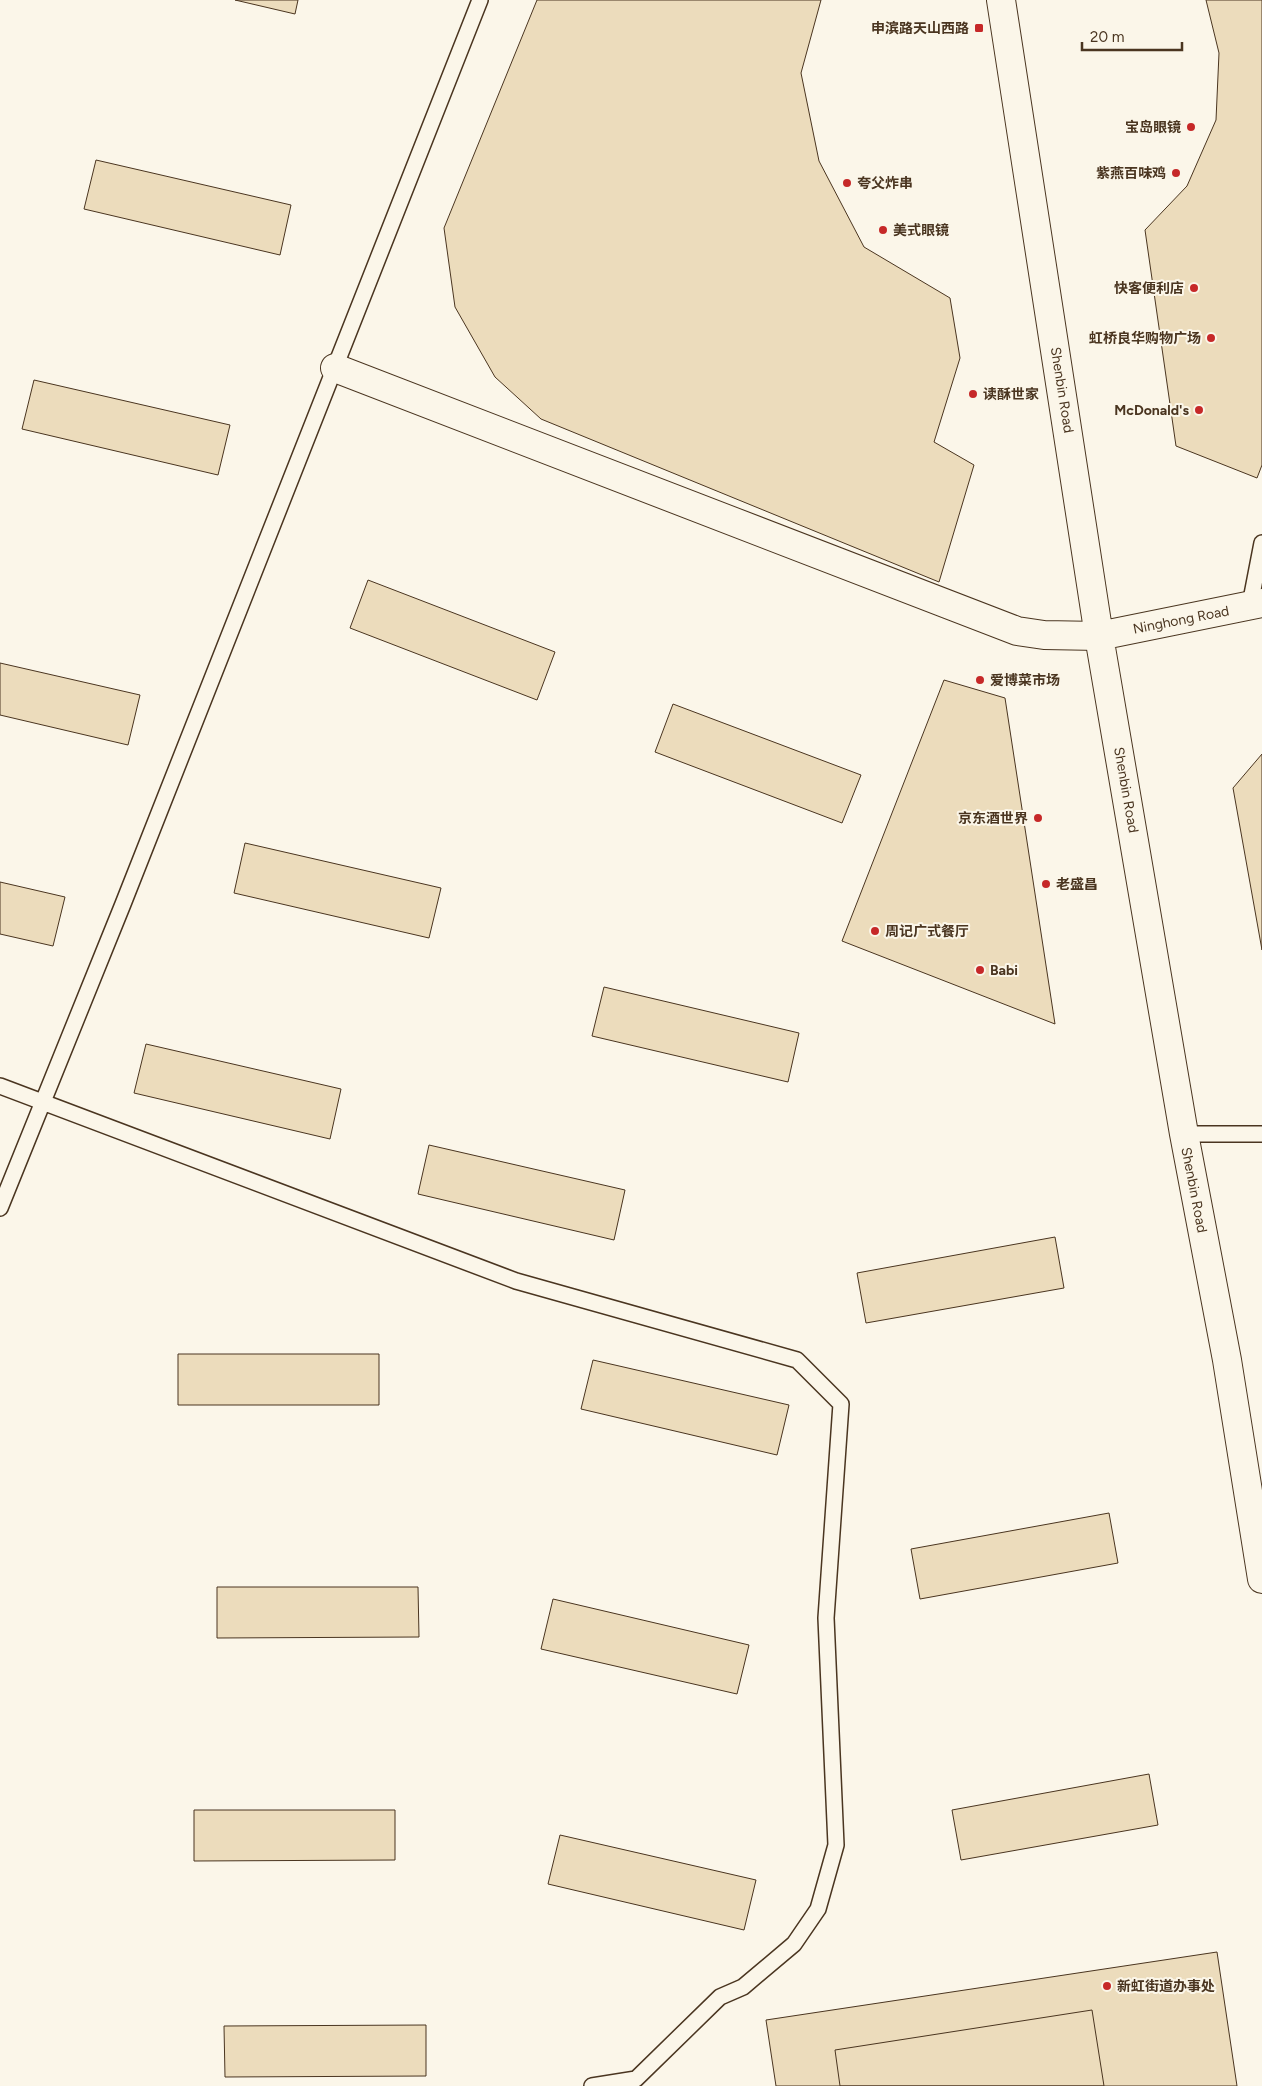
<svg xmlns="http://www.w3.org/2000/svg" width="1262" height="2086" font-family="Figtree,'Noto Sans SC',sans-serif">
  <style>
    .building { fill: #ecdcbc; stroke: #4a3520 }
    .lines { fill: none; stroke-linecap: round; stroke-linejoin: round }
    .lane-casing { stroke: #4a3520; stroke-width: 18 }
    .street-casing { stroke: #4a3520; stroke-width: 30 }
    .secondary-casing { stroke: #4a3520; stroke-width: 30 }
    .lane { stroke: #fbf6e9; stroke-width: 15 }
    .street { stroke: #fbf6e9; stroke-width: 28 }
    .secondary { stroke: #fbf6e9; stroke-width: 28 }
    .poi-dot { fill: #c62828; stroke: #fbf6e9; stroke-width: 2 }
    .labels { text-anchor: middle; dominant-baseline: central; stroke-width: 4; stroke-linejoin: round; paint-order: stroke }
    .poi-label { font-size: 14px; font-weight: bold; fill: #4a3520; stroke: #fbf6e9; text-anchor: start }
    .street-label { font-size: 14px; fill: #4a3520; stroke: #fbf6e9 }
  </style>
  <rect width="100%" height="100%" fill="#fbf6e9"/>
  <path class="building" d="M235,0H298L295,14Z
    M537,0H821L801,73L819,161L864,247L950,298L960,358L934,442L974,465L939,582L541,419L495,377L455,307L444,228Z
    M1206,0H1262V465L1257,478L1176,446L1145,230L1187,186L1216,120L1219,53Z
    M96,160L291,205L280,255L84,209Z
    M34,380L230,425L218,475L22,429Z
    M368,580L555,652L537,700L350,628Z
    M0,663L140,695L128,745L0,715Z
    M944,680L1005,698L1055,1024L842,941Z
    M673,704L861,775L842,823L655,752Z
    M1262,754V950L1233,788Z
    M245,843L441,888L429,938L234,893Z
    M0,882L65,897L53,946L0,934Z
    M604,987L799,1033L788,1082L592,1036Z
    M146,1044L341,1089L330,1139L134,1093Z
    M429,1145L625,1190L614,1240L418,1194Z
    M1055,1237L1064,1288L866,1323L857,1273Z
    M178,1354H379V1405H178Z
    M593,1360L789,1405L777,1455L581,1409Z
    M1109,1513L1118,1563L920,1599L911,1549Z
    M217,1587H418L419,1637L217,1638Z
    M553,1599L749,1645L737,1694L541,1649Z
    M1149,1774L1158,1825L961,1860L952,1810Z
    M194,1810H395V1860L194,1861Z
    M560,1835L756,1880L744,1930L548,1884Z
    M1217,1952L1237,2086H776L766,2020Z
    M1092,2010L1104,2086H840L835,2050Z
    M426,2025V2076L225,2077L224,2026Z"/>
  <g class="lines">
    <g class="lane-casing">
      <path id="lane" d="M1250,605L1262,543
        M0,1086L516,1281L797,1360L841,1404L826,1618L836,1845L818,1909L794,1944L743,1987L720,1997L636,2079L592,2086
        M1184,1134H1262
        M0,1208L123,904L480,0"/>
    </g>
    <g class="street-casing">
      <path id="street" d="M335,368L1017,631L1044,635L1099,636"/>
    </g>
    <g class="secondary-casing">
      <path id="secondary" d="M1001,0L1099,636L1184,1134L1227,1360L1262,1579
        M1099,636L1262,603"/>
    </g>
    <use href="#lane" class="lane"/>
    <use href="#street" class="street"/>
    <use href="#secondary" class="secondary"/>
  </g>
  <g class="poi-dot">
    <rect x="974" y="23" width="10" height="10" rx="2.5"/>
    <circle cx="1191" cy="127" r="5"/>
    <circle cx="1176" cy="173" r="5"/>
    <circle cx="847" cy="183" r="5"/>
    <circle cx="883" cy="230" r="5"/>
    <circle cx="1194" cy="288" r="5"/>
    <circle cx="1211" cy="338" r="5"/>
    <circle cx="973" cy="394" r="5"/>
    <circle cx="1199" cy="410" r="5"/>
    <circle cx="980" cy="680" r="5"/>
    <circle cx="1038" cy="818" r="5"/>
    <circle cx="1046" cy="884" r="5"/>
    <circle cx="875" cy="931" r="5"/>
    <circle cx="980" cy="970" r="5"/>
    <circle cx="1107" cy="1986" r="5"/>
  </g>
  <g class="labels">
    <g class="poi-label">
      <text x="969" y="28" text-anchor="end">申滨路天山西路</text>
      <text x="1181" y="127" text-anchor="end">宝岛眼镜</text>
      <text x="1166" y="173" text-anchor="end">紫燕百味鸡</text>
      <text x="857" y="183">夸父炸串</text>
      <text x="893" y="230">美式眼镜</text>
      <text x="1184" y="288" text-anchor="end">快客便利店</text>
      <text x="1201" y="338" text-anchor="end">虹桥良华购物广场</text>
      <text x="983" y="394">读酥世家</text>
      <text x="1189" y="410" text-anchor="end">McDonald's</text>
      <text x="990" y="680">爱博菜市场</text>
      <text x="1028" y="818" text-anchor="end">京东酒世界</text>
      <text x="1056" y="884">老盛昌</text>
      <text x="885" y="931">周记广式餐厅</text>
      <text x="990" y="970">Babi</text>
      <text x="1117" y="1986">新虹街道办事处</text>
    </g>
    <g class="street-label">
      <text transform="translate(1062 390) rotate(81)">Shenbin Road</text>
      <text transform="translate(1181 620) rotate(-11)">Ninghong Road</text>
      <text transform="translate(1126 790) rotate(80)">Shenbin Road</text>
      <text transform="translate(1194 1190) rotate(79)">Shenbin Road</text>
    </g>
  </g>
  <path d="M1082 42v8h100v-8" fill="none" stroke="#4a3520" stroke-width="2.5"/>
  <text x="1090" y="42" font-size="15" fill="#4a3520" stroke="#fbf6e9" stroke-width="4" paint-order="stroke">20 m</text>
</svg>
